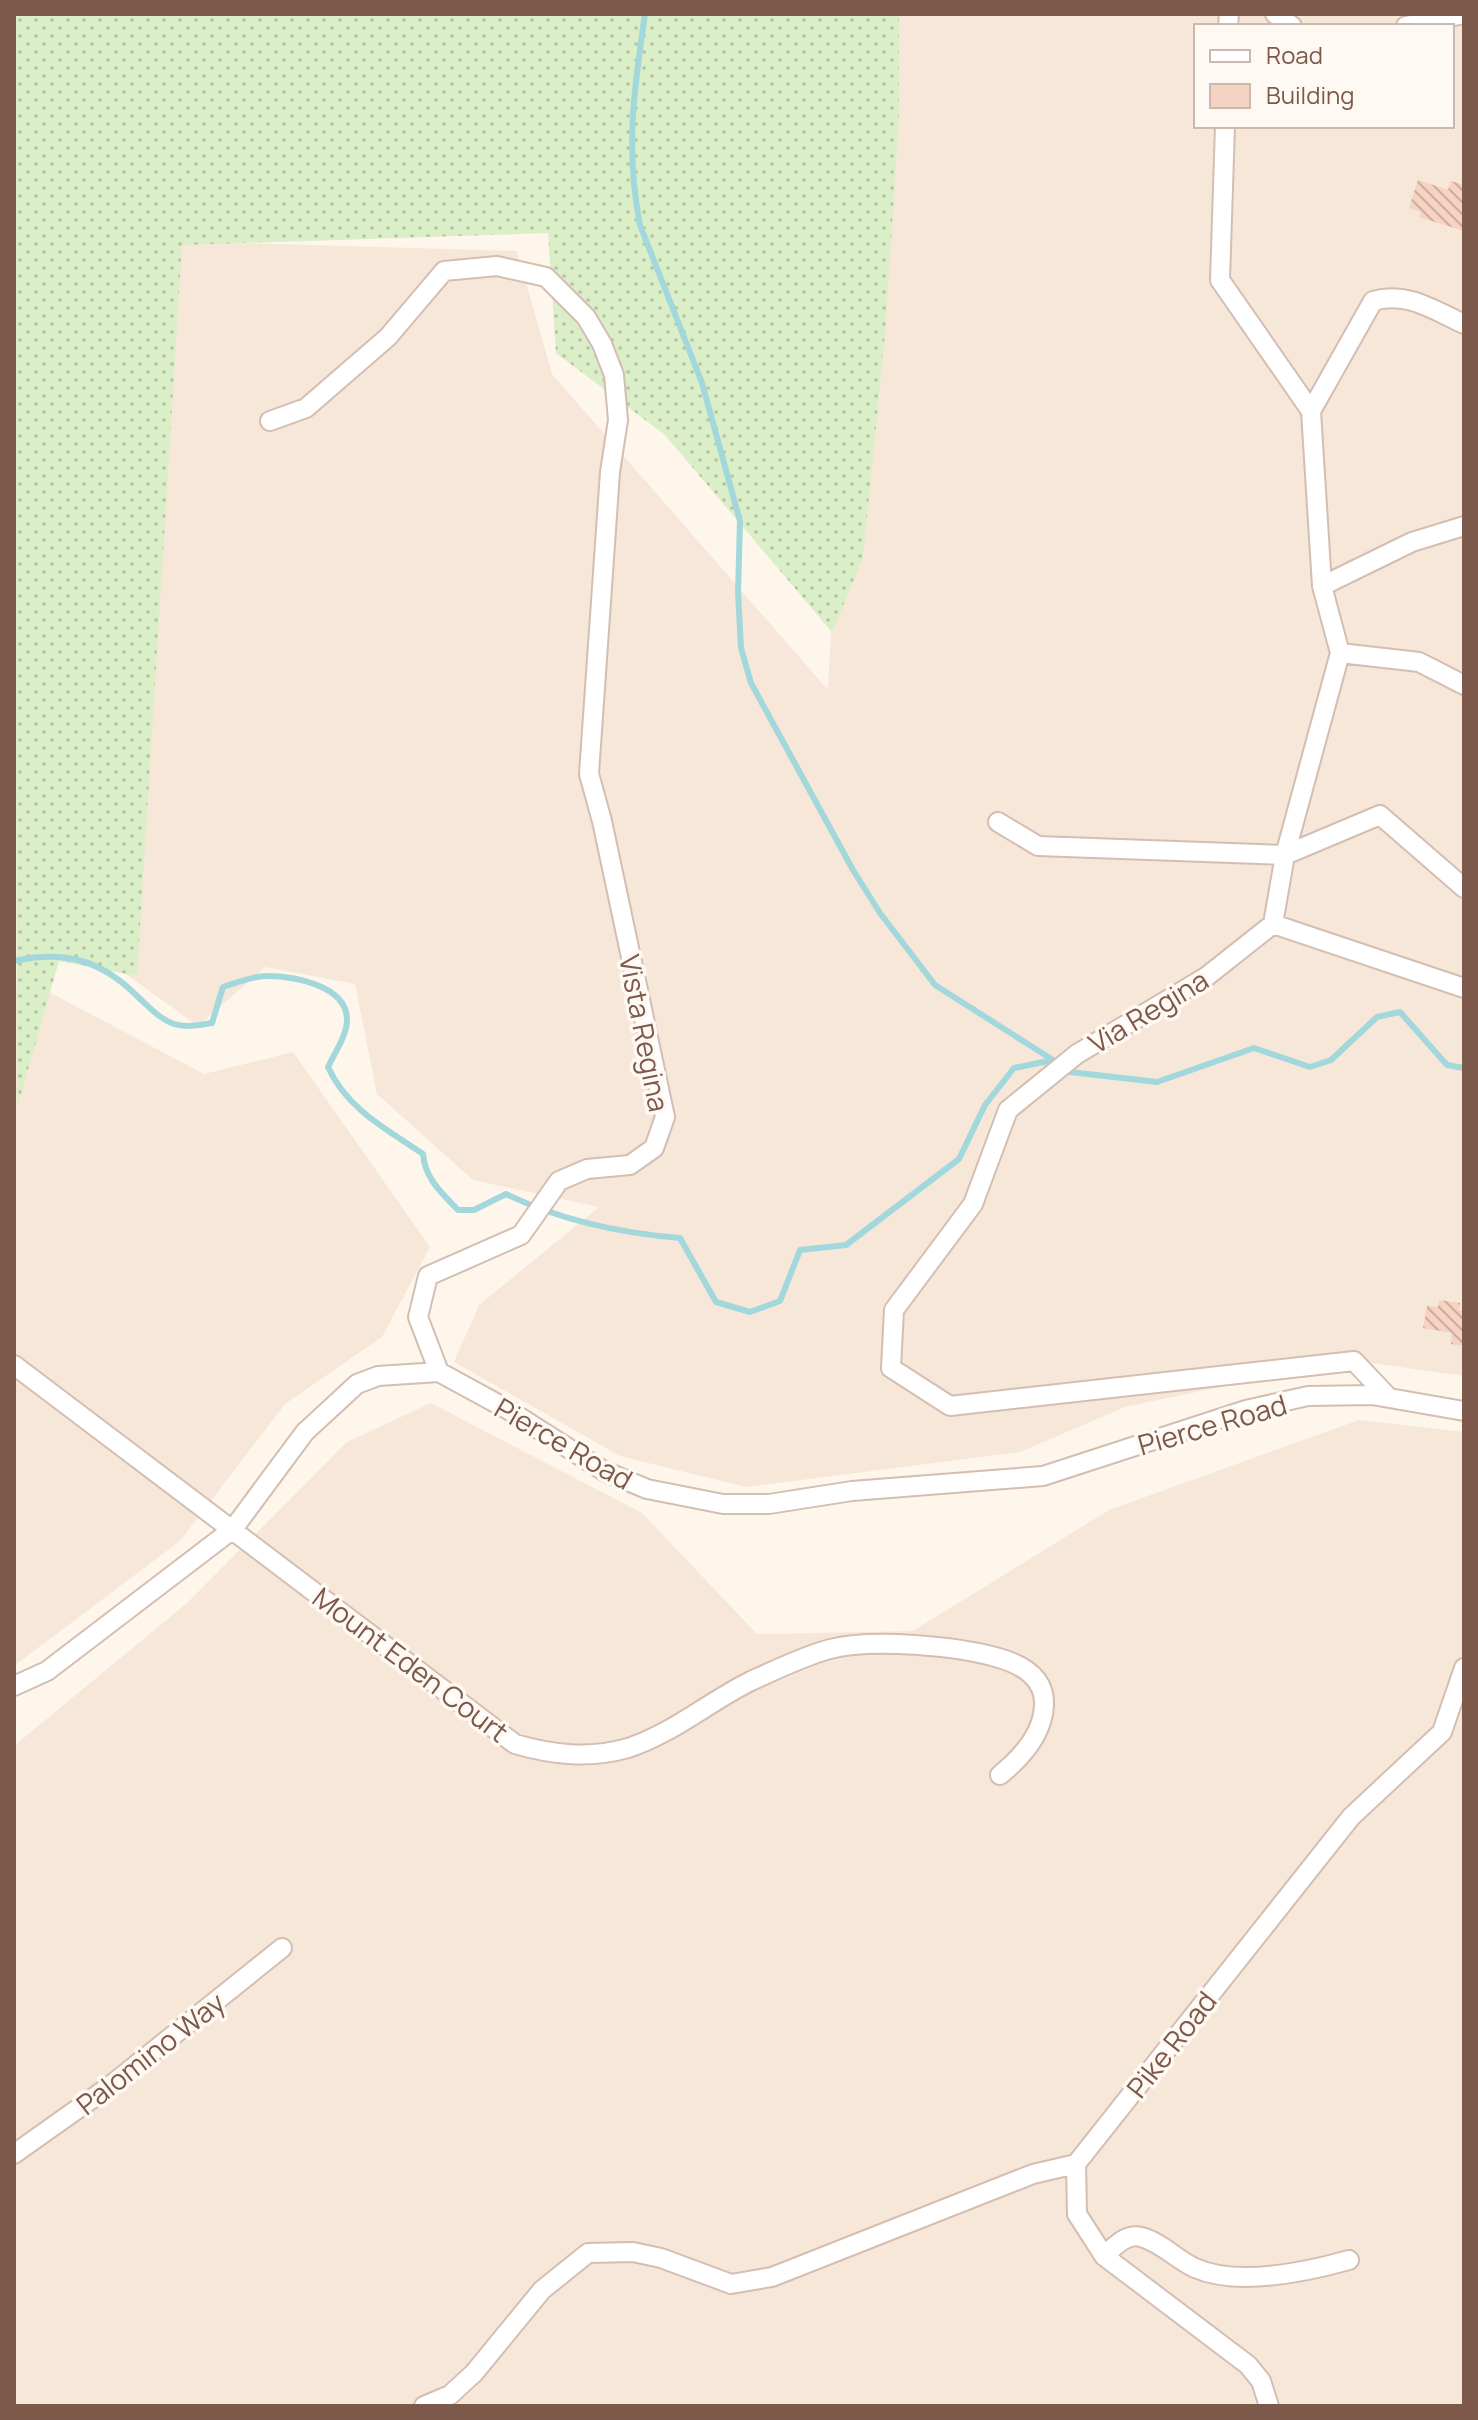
<svg xmlns="http://www.w3.org/2000/svg" width="1478" height="2420" font-family="Manrope,sans-serif">
  <style>
    .residential { fill: #f6e7d9; fill-rule: evenodd }
    .grass { fill: url(#grass-dots) }
    .lines { fill: none; stroke-linecap: round; stroke-linejoin: round }
    .stream { stroke: #a2d8dc; stroke-width: 6 }
    .building { fill: url(#building-back-hatch) }
    .minor-casing { stroke: #d4beb2; stroke-width: 22 }
    .minor { stroke: #fff; stroke-width: 18 }
    .labels { text-anchor: middle; dominant-baseline: central; stroke-width: 7; stroke-linejoin: round; paint-order: stroke }
    .street-label { font-size: 28px; fill: #7c594b; stroke: #fff9f3 }
  </style>
  <defs>
    <pattern id="grass-dots" width="8" height="8" patternUnits="userSpaceOnUse" patternTransform="scale(2)"><rect width="8" height="8" fill="#daeec7"/><path d="M2 2h.1M6 6h.1" fill="none" stroke="#b6c4a4" stroke-width="1.8" stroke-linecap="round"/></pattern>
    <pattern id="building-back-hatch" width="6" height="6" patternUnits="userSpaceOnUse" patternTransform="scale(2)"><rect width="6" height="6" fill="#f5d2c1"/><path d="M-1 5l2 2M0 0l6 6M5-1l2 2" fill="none" stroke="#cbad9f"/></pattern>
  </defs>
  <rect width="100%" height="100%" fill="#fef5eb"/>
  <path class="residential" d="M863,14H1464V1376L1350,1360L1125,1407L1020,1452L746,1487L620,1456L454,1362L479,1305L599,1207L473,1180L377,1094L355,984L265,967L198,1026L94,951L136,240L517,251L552,374L828,690ZM1196,26H1452V126H1196Z
    M30,982L204,1074L293,1052L430,1247L382,1337L285,1404L180,1541L14,1666V990Z
    M431,1403L642,1513L757,1634L913,1631L1109,1510L1359,1420L1464,1432V2406H14V1746L187,1603L347,1442Z"/>
  <path class="grass" d="M14,14H899V115L885,334L863,558L832,632L665,435L556,353L548,233L182,245L137,976L59,961L17,1108Z"/>
  <g class="lines">
    <path class="stream" d="M645,14C634,89 625,149 640,225L702,383L740,521L738,592L741,648L751,683L853,870L880,913L935,985L1053,1060
      M14,961C62,950 99,959 135,994C146,1004 159,1019 174,1024C186,1028 200,1025 212,1023L223,987C236,983 253,976 266,976C293,976 347,985 347,1020C347,1035 334,1054 328,1067C347,1109 386,1129 423,1154C425,1179 442,1193 458,1210H474L506,1194C562,1221 619,1233 680,1238L716,1302L750,1312L780,1301L800,1250L846,1245L959,1159L985,1105L1014,1068L1053,1060
      M1070,1072L1157,1082L1254,1048L1310,1067L1331,1060L1377,1017L1400,1012L1447,1065L1464,1068"/>
  </g>
  <path class="building" d="M1418,180L1448,190L1451,181L1464,185V231L1419,217L1421,212L1409,208Z
    M1439,1300L1460,1303L1459,1310L1464,1311V1346L1451,1344L1452,1333L1423,1328L1427,1306L1438,1307Z"/>
  <g class="lines">
    <g class="minor-casing">
      <path id="minor" d="M1275,14L1292,26
        M1228,26L1229,14
        M1406,26L1464,14
        M1225,126L1220,280L1311,411L1322,586L1340,653L1285,855L1273,924L1206,977L1077,1054L1008,1110L973,1204L894,1310L891,1368L950,1406L1354,1361L1389,1398
        M1311,411L1373,301C1407,291 1433,310 1464,324
        M270,421L306,408L388,337L444,271L497,266L546,277L586,317L602,344L614,375L618,420L610,472L589,774L602,821L665,1117L654,1148L630,1165L587,1169L559,1181L521,1235L428,1276L418,1317L439,1372
        M1322,586L1412,542L1464,526
        M1340,653L1419,662L1464,685
        M998,822L1038,846L1285,855L1380,815L1464,888
        M1273,924L1464,988
        M14,1365L515,1744C553,1755 589,1759 628,1748C672,1734 710,1701 751,1681C775,1670 804,1656 830,1649C871,1638 958,1646 999,1658C1023,1665 1045,1678 1044,1705C1043,1734 1021,1758 1000,1775
        M14,1686L47,1671L233,1529L305,1432L357,1384L378,1376L439,1372L507,1409L604,1471L647,1489L723,1504H769L852,1491L1043,1476L1246,1410L1308,1396L1372,1395L1464,1411
        M14,2154L110,2086L282,1948
        M1104,2256C1114,2247 1126,2233 1141,2237C1161,2242 1177,2260 1195,2268C1238,2287 1306,2272 1349,2260
        M424,2406L450,2395L474,2373L542,2290L588,2253L633,2252L661,2258L731,2284L772,2277L1033,2174L1076,2164
        M1269,2406L1261,2381L1248,2365L1104,2256L1077,2214L1076,2164L1351,1817L1442,1732L1464,1668"/>
    </g>
    <use href="#minor" class="minor"/>
  </g>
  <g class="labels">
    <g class="street-label">
      <text transform="translate(1148 1011) rotate(-31)">Via Regina</text>
      <text transform="translate(645 1033) rotate(79)">Vista Regina</text>
      <text transform="translate(1212 1424) rotate(-16)">Pierce Road</text>
      <text transform="translate(564 1443) rotate(30)">Pierce Road</text>
      <text transform="translate(411 1664) rotate(37)">Mount Eden Court</text>
      <text transform="translate(1171 2044) rotate(-52)">Pike Road</text>
      <text transform="translate(150 2053) rotate(-38)">Palomino Way</text>
    </g>
  </g>
  <rect width="1478" height="2420" fill="none" stroke="#7c594b" stroke-width="32"/>
  <rect x="1194" y="24" width="260" height="104" fill="#fff9f3" stroke="#cbb9b0" stroke-width="2"/>
  <rect x="1210" y="50" width="40" height="12" fill="#ffffff" stroke="#cbb9b0" stroke-width="2"/>
  <text x="1266" y="64" font-size="24" fill="#7c594b">Road</text>
  <rect x="1210" y="84" width="40" height="24" fill="#f5d2c1" stroke="#cbb9b0" stroke-width="2"/>
  <text x="1266" y="104" font-size="24" fill="#7c594b">Building</text>
</svg>
